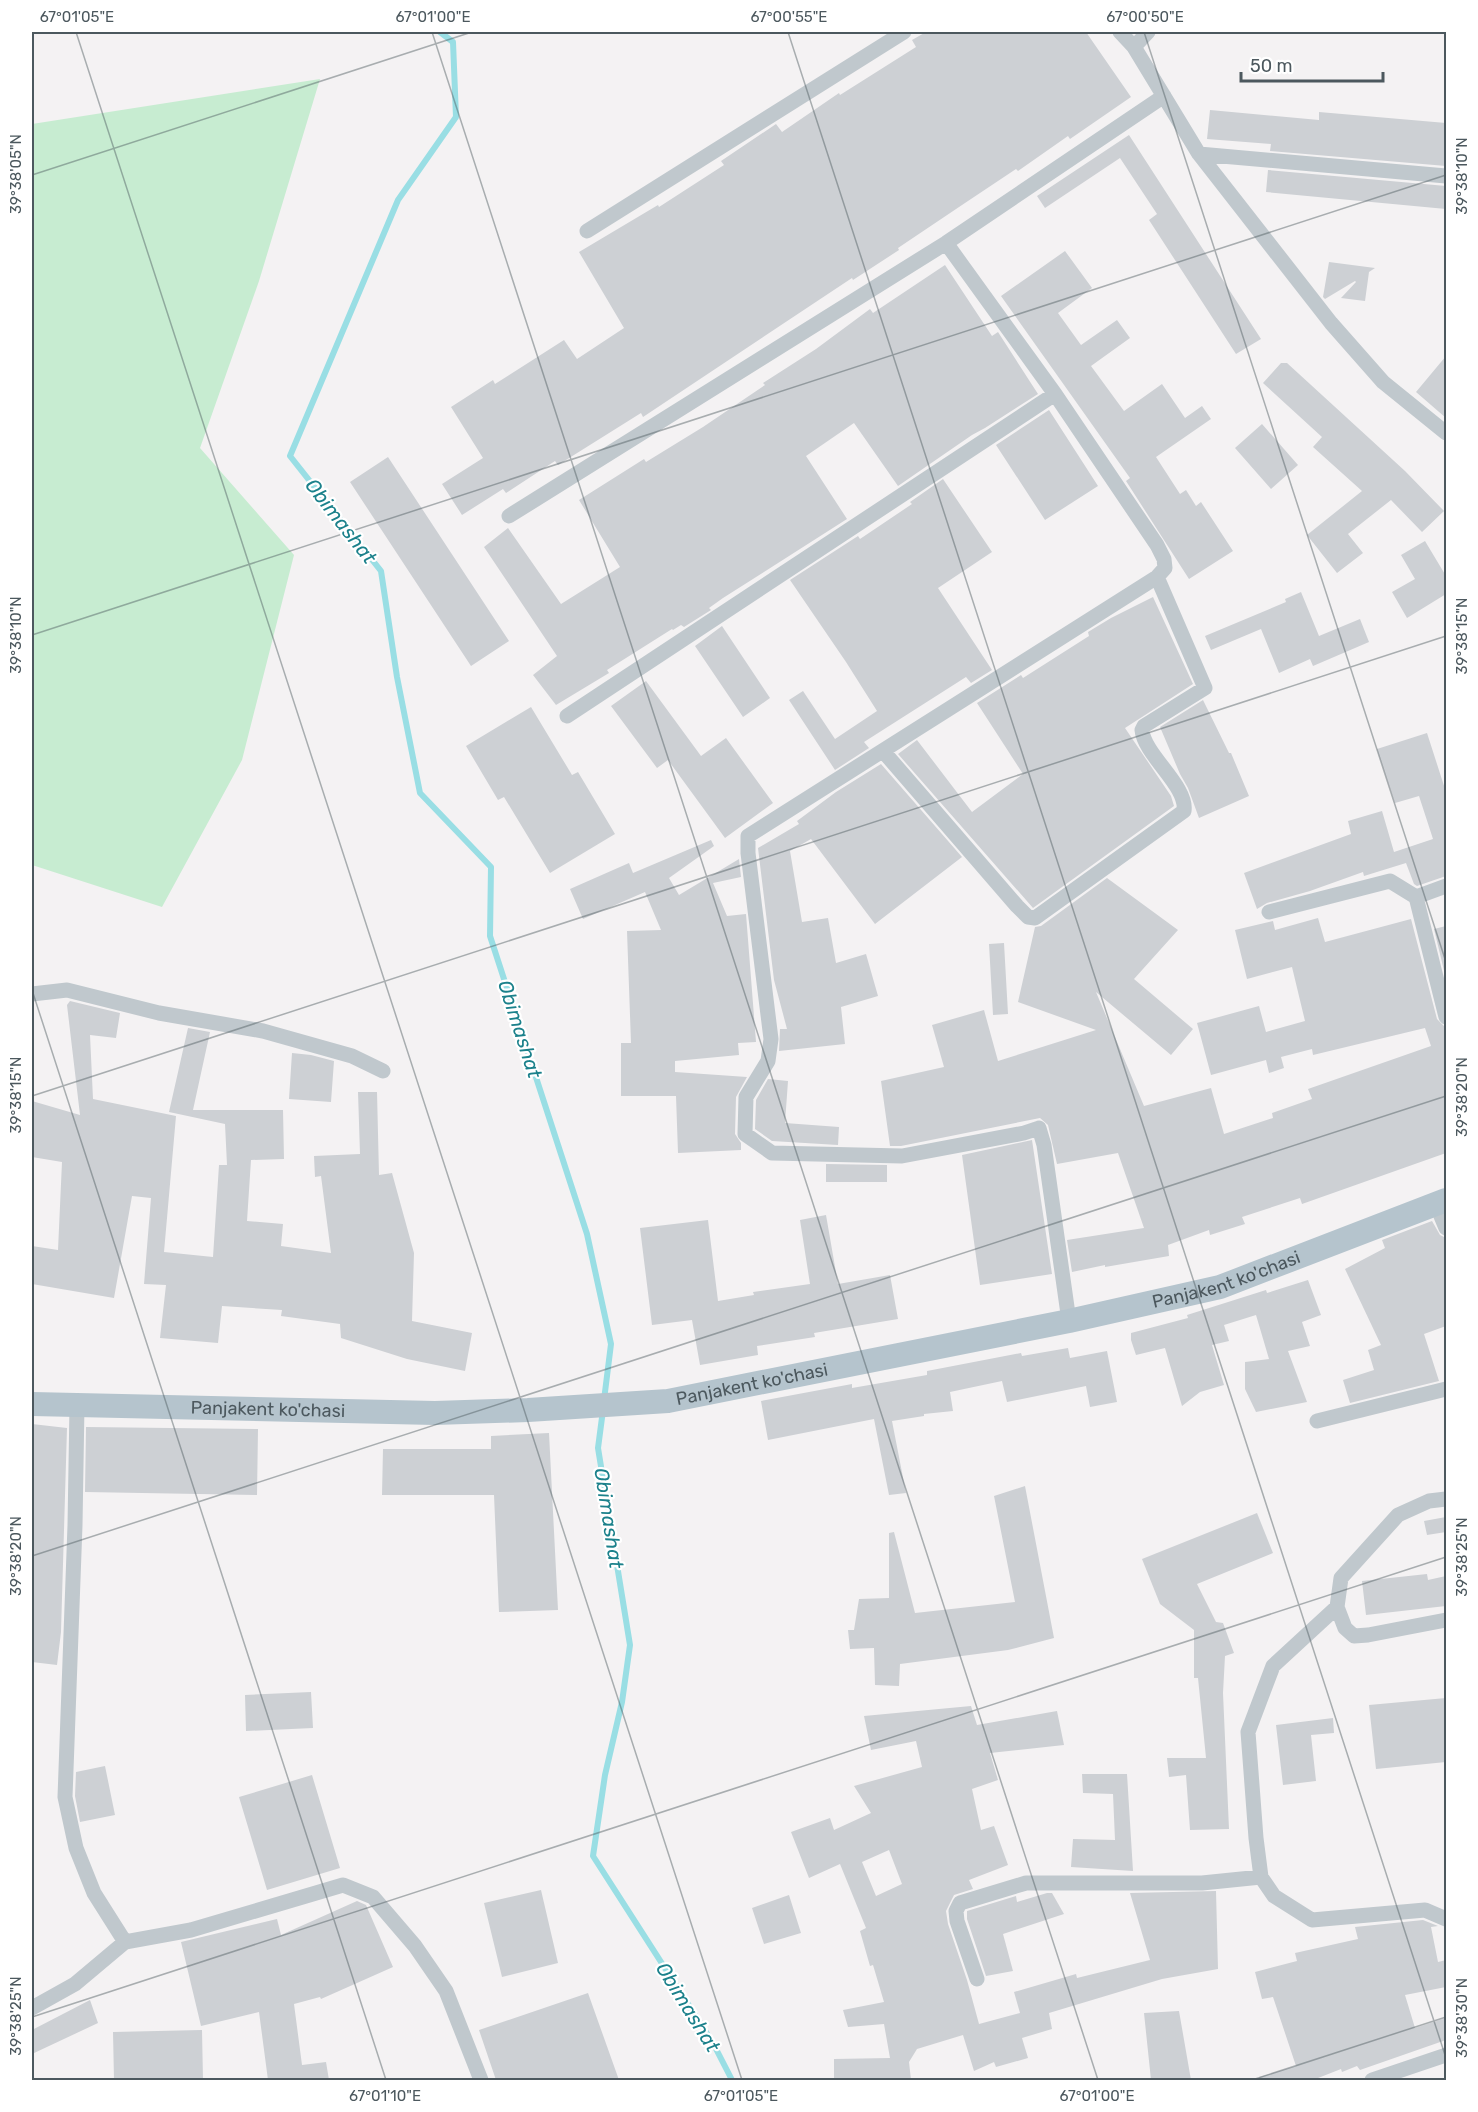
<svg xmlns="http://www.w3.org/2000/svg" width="1478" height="2112" font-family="Rubik,sans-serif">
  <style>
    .green { fill: #c7ecd1 }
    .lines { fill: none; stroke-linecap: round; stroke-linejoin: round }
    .stream { stroke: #99dee4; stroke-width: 6 }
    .building { fill: #cdd0d4; fill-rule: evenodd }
    .minor { stroke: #c0c8cd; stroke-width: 15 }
    .primary { stroke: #b5c4cd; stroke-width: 24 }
    .ticks { fill: none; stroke: #4c585e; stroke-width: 1.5; stroke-opacity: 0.45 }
    .labels { text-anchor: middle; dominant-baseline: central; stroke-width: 4.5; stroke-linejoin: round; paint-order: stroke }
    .street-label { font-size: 18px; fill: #4c585e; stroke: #fff }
    .water-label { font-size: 20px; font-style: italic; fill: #1b818b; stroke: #fff }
    .neatline { fill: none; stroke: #4c585e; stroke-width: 2 }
    .ticks-label { font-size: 15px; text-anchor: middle; fill: #4c585e }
  </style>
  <rect width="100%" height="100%" fill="#f4f2f3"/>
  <path class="green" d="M320,79L259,281L200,448L294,555L242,760L162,907L32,865V124Z"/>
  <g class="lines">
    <path class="stream" d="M440,32L453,42L456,117L398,200L290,456L381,571L397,677L420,793L491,867L490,936L587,1234L611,1344L604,1400
      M603,1410L598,1448L630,1645L622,1702L605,1775L593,1856L713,2043L732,2080"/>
  </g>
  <path class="building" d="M926,32H1086L1131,97L1070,139L1068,136L1018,171L1016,169L965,203L898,248L899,250L853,280L852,278L643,417L641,413L558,465L555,461L506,493L503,489L462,515L442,484L483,458L451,407L493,380L495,384L564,340L577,359L624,328L579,252L658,205L659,207L724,165L721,161L776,124L782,132L839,93L840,95L916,47L912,40Z
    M1210,110L1319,120V112L1446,123V166L1270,151L1271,144L1207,139Z
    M1129,135L1261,339L1236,354L1149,220L1157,214L1120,158L1045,208L1037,196Z
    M1268,170L1446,186V209L1266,192Z
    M1065,251L1092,288L1058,313L1081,345L1117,320L1130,338L1091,366L1124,411L1162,384L1185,418L1202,406L1211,419L1156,457L1180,494L1186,490L1196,506L1201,502L1233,551L1189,579L1126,481L1130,478L1001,296Z
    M1329,262L1375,268L1369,272L1365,301L1341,298L1356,282L1355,281L1325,299L1323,297Z
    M945,265L992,336L998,332L1038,394L985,428L972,435L898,486L854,423L806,456L847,519L723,598L709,608L711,610L684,627L681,625L673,630L672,629L607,670L609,673L556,705L533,675L557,656L484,547L508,528L561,604L620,567L579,500L644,459L646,462L703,427L765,385L763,383L816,349L870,309L873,313Z
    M1446,356V418L1416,392Z
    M1281,363H1287L1405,471L1444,511L1422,532L1391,500L1348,534L1363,553L1337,573L1307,535L1362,491L1313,447L1322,437L1263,383Z
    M1049,410L1098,486L1045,520L996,445Z
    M1262,424L1298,465L1271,489L1235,448Z
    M388,457L509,641L471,666L350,482Z
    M943,479L992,552L938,588L992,670L971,683L966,677L864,742L869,748L835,770L789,700L803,691L835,739L877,711L846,662L790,580L858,536L860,539L912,504L910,502Z
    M1425,541L1446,576V594L1407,618L1392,592L1415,579L1401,555Z
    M1301,592L1319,636L1360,619L1369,642L1313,666L1310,659L1279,673L1261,629L1211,650L1205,636L1286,602L1285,599Z
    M1153,597L1193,684L1125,728L1171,796L1174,806L1033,908L898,754L917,740L972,812L1023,774L977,703L1021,675L1023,678L1089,636L1088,632L1111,618Z
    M722,626L770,698L743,717L695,646Z
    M646,681L701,756L726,738L773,803L725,838L668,760L657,768L611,706Z
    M1203,700L1229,753H1231L1249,796L1199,818L1188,788L1180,774L1160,727Z
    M531,707L572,775L578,772L615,834L550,873L504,797L498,800L466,746Z
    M1427,733L1446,792V876L1417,886L1414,884L1406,863L1364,876L1363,872L1310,891L1267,903L1257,909L1244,873L1351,834L1348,821L1382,811L1394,852L1433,839L1419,796L1395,803L1377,749Z
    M881,764L962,857L875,924L811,839L790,851L802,922L828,918L836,963L866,954L878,996L841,1007L845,1044L779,1051L780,1029H787L774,980L758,848L799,824L797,821L836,792Z
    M711,840L714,846L669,878L679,895L739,859L741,877L713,883L727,916L746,914L756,1042L738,1043L739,1055L675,1061V1072L747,1077L736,1097L735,1134L741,1143V1150L678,1153L676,1096H621V1043H631L627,931L661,930L645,892L583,919L570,889L629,863L633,873Z
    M1107,878L1178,930L1134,979L1193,1029L1171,1055L1096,992L1144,1106L1211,1088L1224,1134L1273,1118L1272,1113L1312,1099L1308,1089L1431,1046L1425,1028L1313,1055L1312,1049L1281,1057L1284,1068L1269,1073L1266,1060L1211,1075L1197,1023L1259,1006L1266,1032L1305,1021L1292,967L1247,979L1235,930L1273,921L1275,930L1318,918L1325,942L1411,919L1437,1019L1444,1026L1446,1036V1153L1302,1204L1300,1198L1242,1217L1245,1224L1210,1235L1209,1230L1168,1245L1169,1256L1105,1267V1265L1072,1272L1067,1240L1144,1228L1118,1153L1057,1164L1048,1125L1040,1118L901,1146H890L881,1081L944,1067L932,1025L984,1010L998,1061L1096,1030L1018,1002L1035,927L1041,926Z
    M1446,926V979L1434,929Z
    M1004,943L1008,1014L993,1015L989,944Z
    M70,1001L120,1013L116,1038L90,1035L93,1099L176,1116L164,1252L213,1257L219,1165H227L225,1124L169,1112L188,1028L210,1032L193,1110H283L284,1159L251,1160L247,1221L283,1224L281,1246L331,1253L321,1176L315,1177L314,1156L360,1154L358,1092H377L379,1175L392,1173L414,1253L412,1321L472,1333L465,1371L407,1359L341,1338L340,1324L281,1316L282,1310L222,1306L218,1343L160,1338L166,1285L144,1284L151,1198L132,1196L114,1298L32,1284V1246L58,1250L62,1162L32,1157V1101L80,1115L67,1005Z
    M292,1053L311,1055L334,1061L331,1102L289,1099Z
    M768,1079L788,1081L785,1123L839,1127L838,1145L772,1141L755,1129L756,1100Z
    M1032,1140L1052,1274L980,1285L962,1155Z
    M826,1164L887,1165V1182H826Z
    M826,1215L838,1284L890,1275L898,1319L814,1333L815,1337L757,1346L758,1355L700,1365L692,1320L652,1325L640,1228L708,1220L718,1301L754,1295L753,1292L810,1284L800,1220Z
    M1432,1221L1440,1235L1446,1238V1326L1424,1334L1439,1381L1350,1403L1343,1380L1374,1370L1368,1350L1381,1345L1345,1269L1385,1248L1382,1240Z
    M1308,1280L1321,1315L1302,1322L1310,1346L1288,1351L1307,1402L1256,1412L1245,1389V1362L1269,1359L1256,1315L1224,1325L1229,1341L1212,1345L1224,1385L1200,1392L1182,1406L1165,1348L1136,1355L1131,1340V1333L1188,1318L1187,1315L1266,1290L1267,1293Z
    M1068,1348L1070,1358L1107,1351L1117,1402L1090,1407L1086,1386L1007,1402L1002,1381L950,1392L953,1411L924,1414V1416L892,1421L906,1493L889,1495L874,1419L768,1440L761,1401L852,1384V1388L927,1375V1371L1021,1353L1022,1356Z
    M32,1424L67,1428L61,1632L57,1665L32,1662Z
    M86,1427L258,1429L257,1495L85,1492Z
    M549,1433L558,1610L499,1612L494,1495H382L383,1449H491V1436Z
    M1025,1486L1054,1638L1008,1650L900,1664L899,1686L875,1685L874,1648L850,1649L848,1630H854L859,1599L889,1598V1533L894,1532L915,1613L1015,1602L994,1496Z
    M1257,1513L1273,1553L1197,1584L1216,1622L1223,1623L1234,1653L1225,1656L1223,1693L1229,1829L1190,1830L1186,1775L1169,1777L1167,1758H1206L1198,1678H1194V1630L1160,1604L1142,1559Z
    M1446,1517V1532L1427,1535L1424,1521Z
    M1427,1574L1428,1580L1446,1576V1606L1366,1615L1362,1581Z
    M311,1692L313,1728L246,1731L245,1695Z
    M1446,1698V1762L1376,1769L1369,1705Z
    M971,1706L977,1725L1057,1711L1064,1745L990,1753L998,1780L972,1789L981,1830L994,1826L1008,1865L969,1880L973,1889L954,1895L946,1911L948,1924L967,1980L979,2024L1020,2013L1014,1992L1076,1974L1077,1978L1150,1960L1130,1893L1216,1891L1218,1969L1162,1979L1049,2013L1052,2029L1022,2038L1028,2058L996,2067L994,2062L974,2071L963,2035L917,2049L909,2062L911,2080H834V2059L890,2058L884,2024L848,2027L843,2010L884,2002L873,1965L870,1966L860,1931L866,1928L840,1864L809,1878L791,1832L830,1818L834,1830L871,1813L854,1786L922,1767L916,1741L871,1750L864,1716ZM889,1850L902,1884L876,1896L862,1862Z
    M1333,1718L1334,1733L1311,1735L1316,1781L1283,1785L1276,1725Z
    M105,1766L115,1815L80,1822L75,1796L76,1772Z
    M1082,1774H1127L1133,1871L1071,1867L1073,1839L1115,1840L1113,1794L1083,1793Z
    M312,1775L340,1868L267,1890L239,1797Z
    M541,1890L558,1963L502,1977L484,1903Z
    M1047,1893H1052L1064,1914L1003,1934L1013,1971L986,1976L967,1919V1911L1016,1896L1017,1902Z
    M789,1895L801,1933L764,1944L752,1908Z
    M357,1901L366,1905L393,1967L321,1999L320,1997L294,2004L302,2065L326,2062L329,2080H268L259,2012L201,2026L181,1942L277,1919L281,1935Z
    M1423,1920L1438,1926L1431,1927L1438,1962L1446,1960V1987L1405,1995L1415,2028L1446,2018V2040L1360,2070L1357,2066L1342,2072L1341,2069L1313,2080H1260L1259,2077L1296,2066L1273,1997L1262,1999L1255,1972L1297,1961L1295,1953L1358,1939L1355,1927Z
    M588,1993L619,2080H496L479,2030Z
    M90,2000L98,2023L32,2054V2030Z
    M1179,2011L1191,2080H1151L1144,2013Z
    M202,2030L203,2080H114L113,2032Z"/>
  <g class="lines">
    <path class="minor" d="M1120,32L1134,47L1199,154L1331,323L1383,382L1446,433
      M1134,47L1148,32
      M1199,154L1446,176
      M587,231L904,32
      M509,516L946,243L1164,96
      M567,716L1055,394
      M883,751L1017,906L1028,917L1035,918L1184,811C1188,786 1144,755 1142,730L1144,726L1205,688L1157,577L1165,568L1164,559L1157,545L1055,394L946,243
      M1446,886L1416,897L1446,1017
      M1269,912L1390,881L1416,897
      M32,994L67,990L159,1013L263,1031L352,1056L383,1071
      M1436,1204L1446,1228
      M1069,1321L1044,1145L1039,1128L1024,1133L902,1156L772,1153L745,1134L746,1097L768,1061L771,1039L748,853V836L1157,577
      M77,1405L75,1525L65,1797L76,1848L94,1893L125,1942L191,1930L343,1885L373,1897L415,1946L446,1991L481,2080
      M1317,1421L1446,1389
      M1446,1499L1429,1501L1398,1515L1341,1578L1337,1607L1345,1628L1354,1636L1368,1635L1446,1620
      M1337,1607L1273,1666L1248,1732L1256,1838L1261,1877L1274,1896L1312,1920L1425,1910L1446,1919
      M977,1979L957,1921L956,1911L960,1903L1026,1883H1202L1261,1877
      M32,2008L75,1984L125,1942
      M1372,2080L1446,2055"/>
    <path class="primary" id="s1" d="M32,1404L435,1413L528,1410L668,1401L1069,1321L1220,1287L1446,1200"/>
  </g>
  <path class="ticks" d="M76,32L742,2080M432,32L1098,2080M788,32L1446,2058M1144,32L1446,962M32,175L472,32M32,635L1446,175M32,990L386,2080M32,1096L1446,636M32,1556L1446,1096M32,2017L1446,1557M1252,2080L1446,2017"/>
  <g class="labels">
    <g class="street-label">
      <text stroke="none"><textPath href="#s1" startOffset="1208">Panjakent ko'chasi</textPath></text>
      <text stroke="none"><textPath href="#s1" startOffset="722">Panjakent ko'chasi</textPath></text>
      <text stroke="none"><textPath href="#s1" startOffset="236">Panjakent ko'chasi</textPath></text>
    </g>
    <g class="water-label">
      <text transform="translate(341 521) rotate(52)">Obimashat</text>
      <text transform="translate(520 1029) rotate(72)">Obimashat</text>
      <text transform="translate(609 1518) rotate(81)">Obimashat</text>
      <text transform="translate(688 2007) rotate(58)">Obimashat</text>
    </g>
  </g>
  <rect width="1478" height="2112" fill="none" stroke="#ffffff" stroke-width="66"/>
  <path d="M1241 72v9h142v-9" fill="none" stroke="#4c585e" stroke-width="3"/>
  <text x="1250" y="72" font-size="18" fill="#4c585e" stroke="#ffffff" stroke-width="4.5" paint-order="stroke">50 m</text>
  <rect x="33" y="33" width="1412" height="2046" class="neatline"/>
  <g class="ticks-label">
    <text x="77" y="22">67°01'05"E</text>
    <text x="433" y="22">67°01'00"E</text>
    <text x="789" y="22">67°00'55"E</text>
    <text x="1145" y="22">67°00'50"E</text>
    <text transform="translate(16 174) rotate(-90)" y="5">39°38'05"N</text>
    <text transform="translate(1462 176) rotate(-90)" y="5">39°38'10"N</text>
    <text transform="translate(16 635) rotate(-90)" y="5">39°38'10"N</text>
    <text transform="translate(1462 636) rotate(-90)" y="5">39°38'15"N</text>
    <text transform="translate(16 1095) rotate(-90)" y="5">39°38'15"N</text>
    <text transform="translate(1462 1097) rotate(-90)" y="5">39°38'20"N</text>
    <text transform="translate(16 1556) rotate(-90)" y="5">39°38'20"N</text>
    <text transform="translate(1462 1557) rotate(-90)" y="5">39°38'25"N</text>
    <text transform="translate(16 2016) rotate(-90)" y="5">39°38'25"N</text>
    <text transform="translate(1462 2018) rotate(-90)" y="5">39°38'30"N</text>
    <text x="385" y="2101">67°01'10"E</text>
    <text x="741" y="2101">67°01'05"E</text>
    <text x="1097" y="2101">67°01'00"E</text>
  </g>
</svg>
